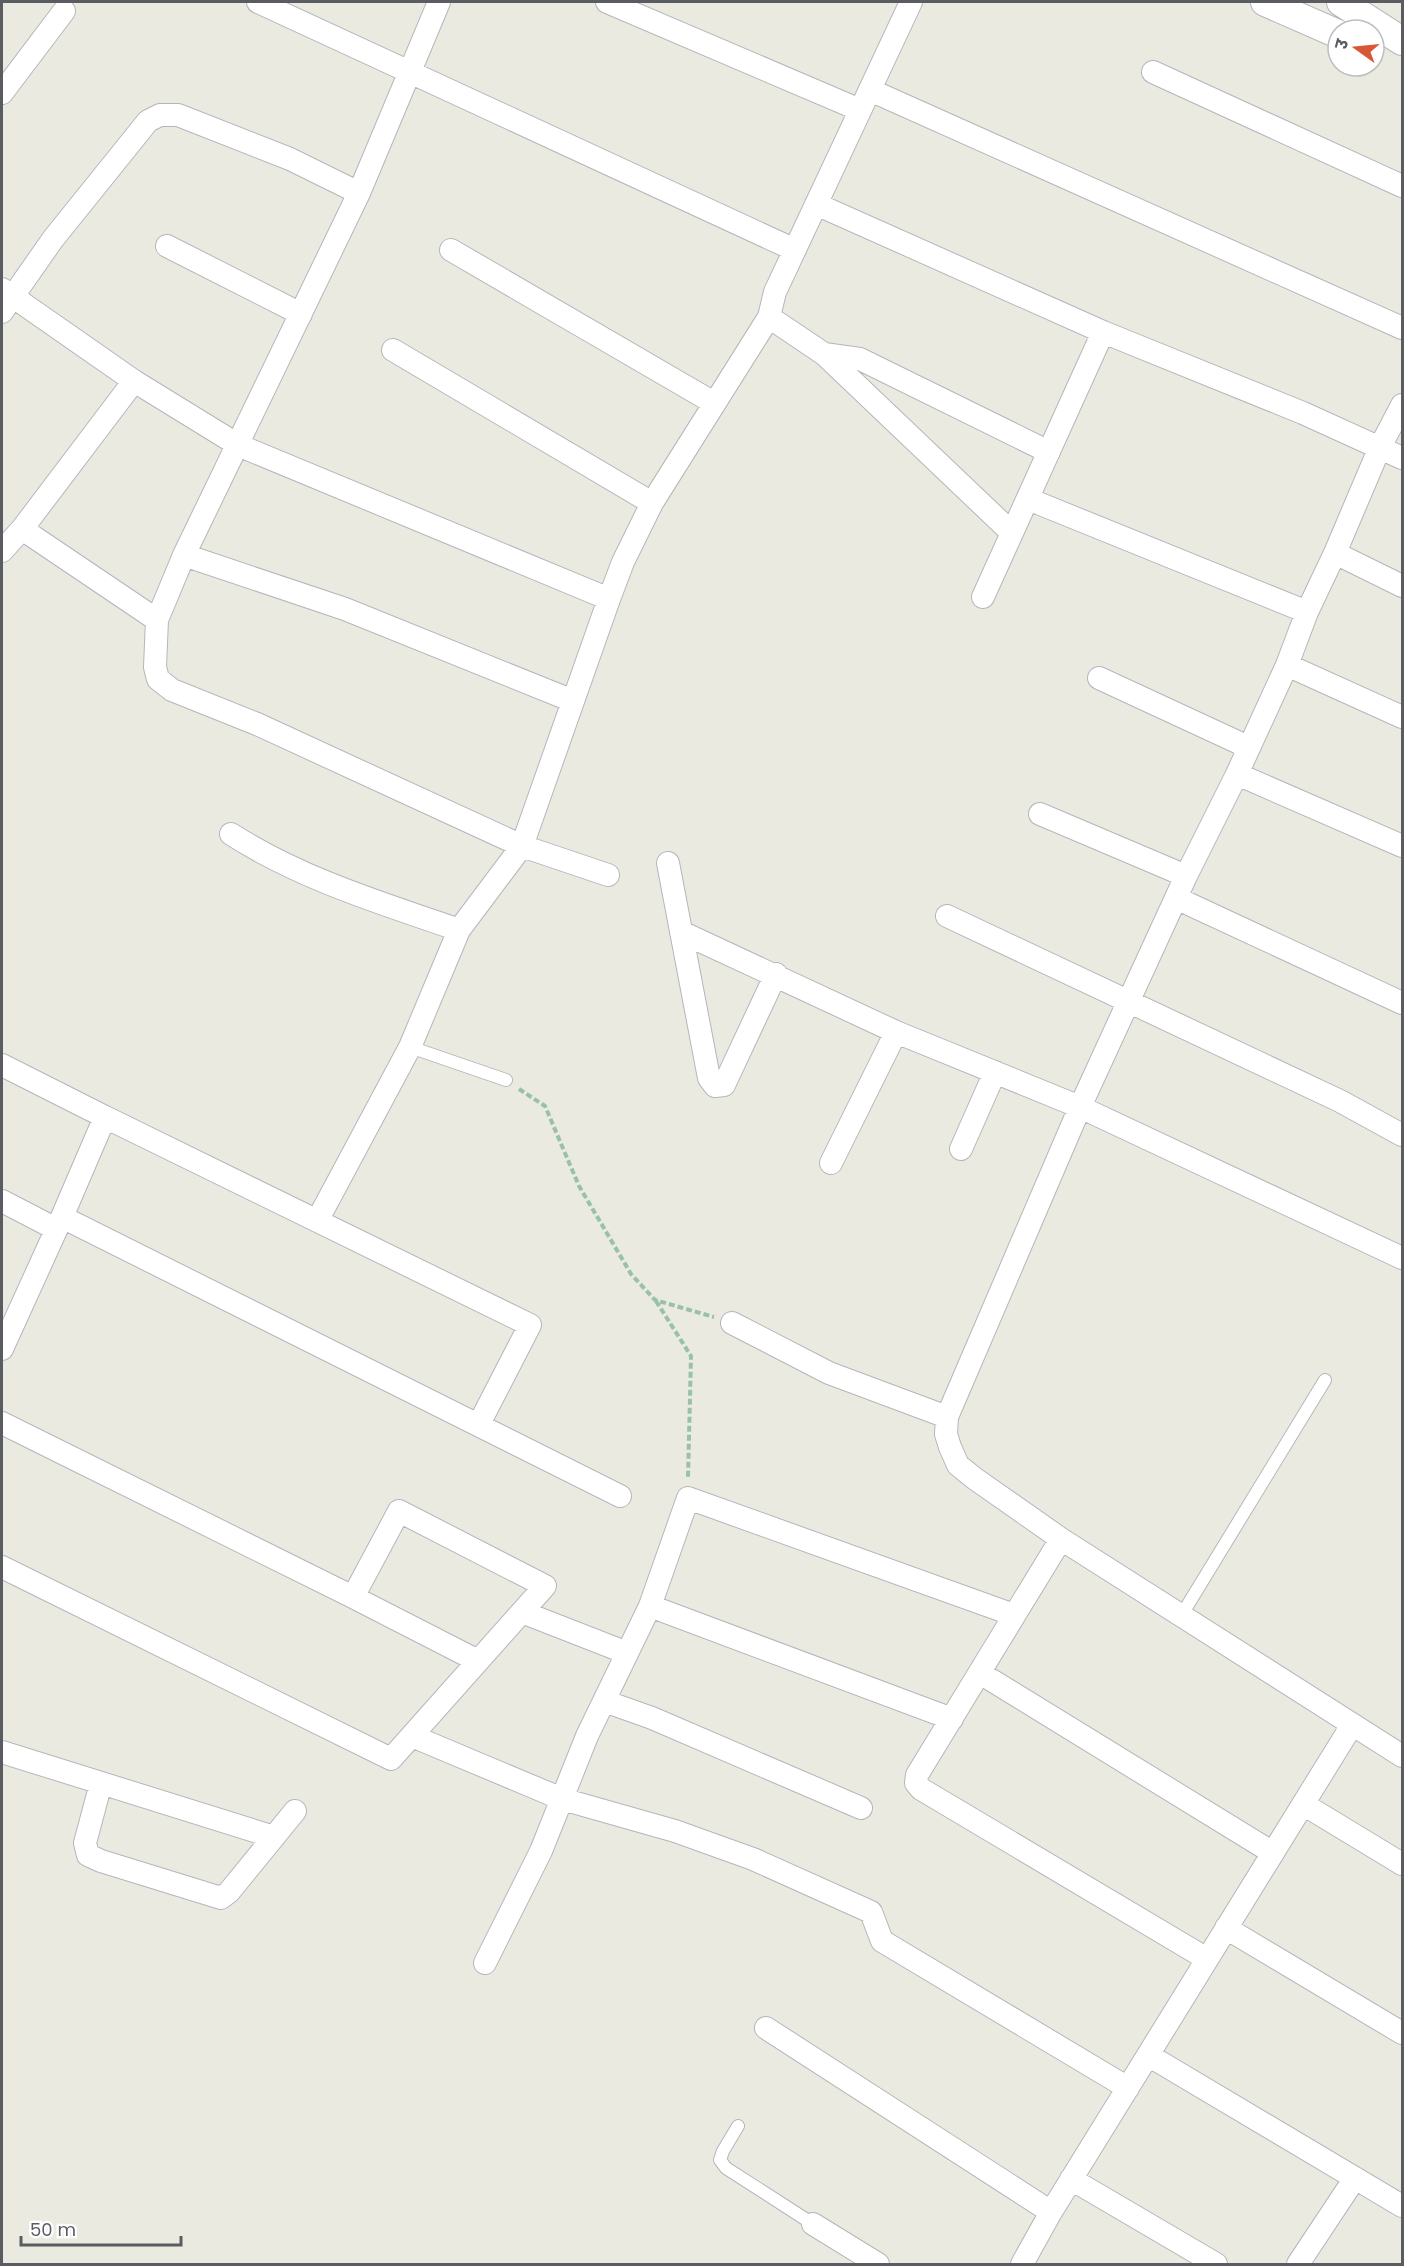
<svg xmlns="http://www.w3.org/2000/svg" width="1404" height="2266" font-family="Poppins,'Noto Sans Devanagari',sans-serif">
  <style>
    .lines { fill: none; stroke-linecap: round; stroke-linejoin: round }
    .service-casing { stroke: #b4b6ba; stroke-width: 14 }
    .minor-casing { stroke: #b4b6ba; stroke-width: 24 }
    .tertiary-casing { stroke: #b4b6ba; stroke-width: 30 }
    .path { stroke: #99c1a8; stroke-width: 4; stroke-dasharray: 6 3; stroke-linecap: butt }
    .service { stroke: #fff; stroke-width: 12 }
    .minor { stroke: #fff; stroke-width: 22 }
    .tertiary { stroke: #fff; stroke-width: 28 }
  </style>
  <rect width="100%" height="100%" fill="#ebeae1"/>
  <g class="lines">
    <g class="service-casing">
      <path id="service" d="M410,1047L506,1080
        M1181,1616L1325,1380
        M738,2126L723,2151L720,2160L726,2168L813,2224"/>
    </g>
    <g class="minor-casing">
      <path id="minor" d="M258,2L795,250
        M607,2L860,110
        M911,2L775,292L769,317L824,354L1012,533
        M1153,72L1402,186
        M870,90L1402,328
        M2,93L64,11
        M816,204L1103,332L1303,413L1402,458
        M167,246L301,314
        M451,250L714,403
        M2,289L134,381L238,445L609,599
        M2,312L53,239L148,121L160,115H178L290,159L359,193
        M393,350L652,503
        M824,354L860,359L1049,452
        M134,381L22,529L157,620L184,555L359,193L439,2
        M1028,499L1307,612
        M2,551L22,529
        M1335,553L1402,586
        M184,555L345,609L573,701
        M983,597L1103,332
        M157,620L155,667L158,679L172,690L257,724L522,846L608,875
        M1287,665L1402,717
        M1099,678L1248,747
        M1237,774L1402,846
        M1040,814L1186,876
        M231,834C301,879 381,903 459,930
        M668,863L709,1078L715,1086L724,1085L776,974
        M1176,898L1402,1003
        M947,916L1340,1101L1402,1135
        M681,932L896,1032L1080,1107L1186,876L1237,774L1287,665L1307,612L1335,553L1380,447L1402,405
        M2,1065L105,1117L62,1217L2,1349
        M105,1117L530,1325L479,1424
        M961,1149L995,1072
        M831,1163L896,1032
        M2,1201L56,1229
        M62,1217L620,1496
        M317,1221L410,1047L459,930L522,846L609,599L623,562L652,503L769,317
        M1402,1258L1080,1107L947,1417L946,1434L950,1447L958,1465L974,1478L1061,1539L1402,1756
        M732,1323L829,1373L947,1417
        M2,1423L353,1597
        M1061,1539L917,1775L916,1783L921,1789L1207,1959
        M2,1567L391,1759L545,1586L399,1511L353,1597L478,1661
        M650,1606L952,1719
        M522,1612L627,1653
        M980,1673L1273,1853
        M604,1701L652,1718L861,1808
        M412,1736L562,1799L675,1831L753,1859L871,1912L882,1941L1128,2088
        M2,1752L274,1837
        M101,1783L85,1843L88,1855L101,1861L221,1898L229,1892L295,1811
        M1303,1804L1402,1864
        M1226,1928L1402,2033
        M485,1963L541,1851L587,1736L650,1606L688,1498L1014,1615
        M766,2028L1051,2212
        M1148,2055L1402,2206
        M1071,2179L1216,2264
        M813,2224L878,2264
        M1022,2264L1051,2212L1352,1725
        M1298,2264L1355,2178"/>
    </g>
    <g class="tertiary-casing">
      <path id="tertiary" d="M1265,2L1338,34
        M1341,2L1402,41"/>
    </g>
    <path class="path" d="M519,1089L545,1106L579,1186L631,1274L655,1300L714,1317
      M656,1301L691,1356L688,1478"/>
    <use href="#service" class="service"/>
    <use href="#minor" class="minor"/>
    <use href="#tertiary" class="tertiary"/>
  </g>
  <rect width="1404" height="2266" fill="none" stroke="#595c61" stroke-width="6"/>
  <g transform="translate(1356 48) rotate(285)"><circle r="28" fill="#ffffff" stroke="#bdbec0" stroke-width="1.5"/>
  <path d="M0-4.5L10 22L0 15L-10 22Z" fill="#d95739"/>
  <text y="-9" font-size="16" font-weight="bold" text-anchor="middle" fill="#595c61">उ</text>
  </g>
  <path d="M21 2236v9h160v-9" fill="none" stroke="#595c61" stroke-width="3"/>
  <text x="30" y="2236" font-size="18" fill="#595c61" stroke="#ffffff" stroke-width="4.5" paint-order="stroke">50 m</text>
</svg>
